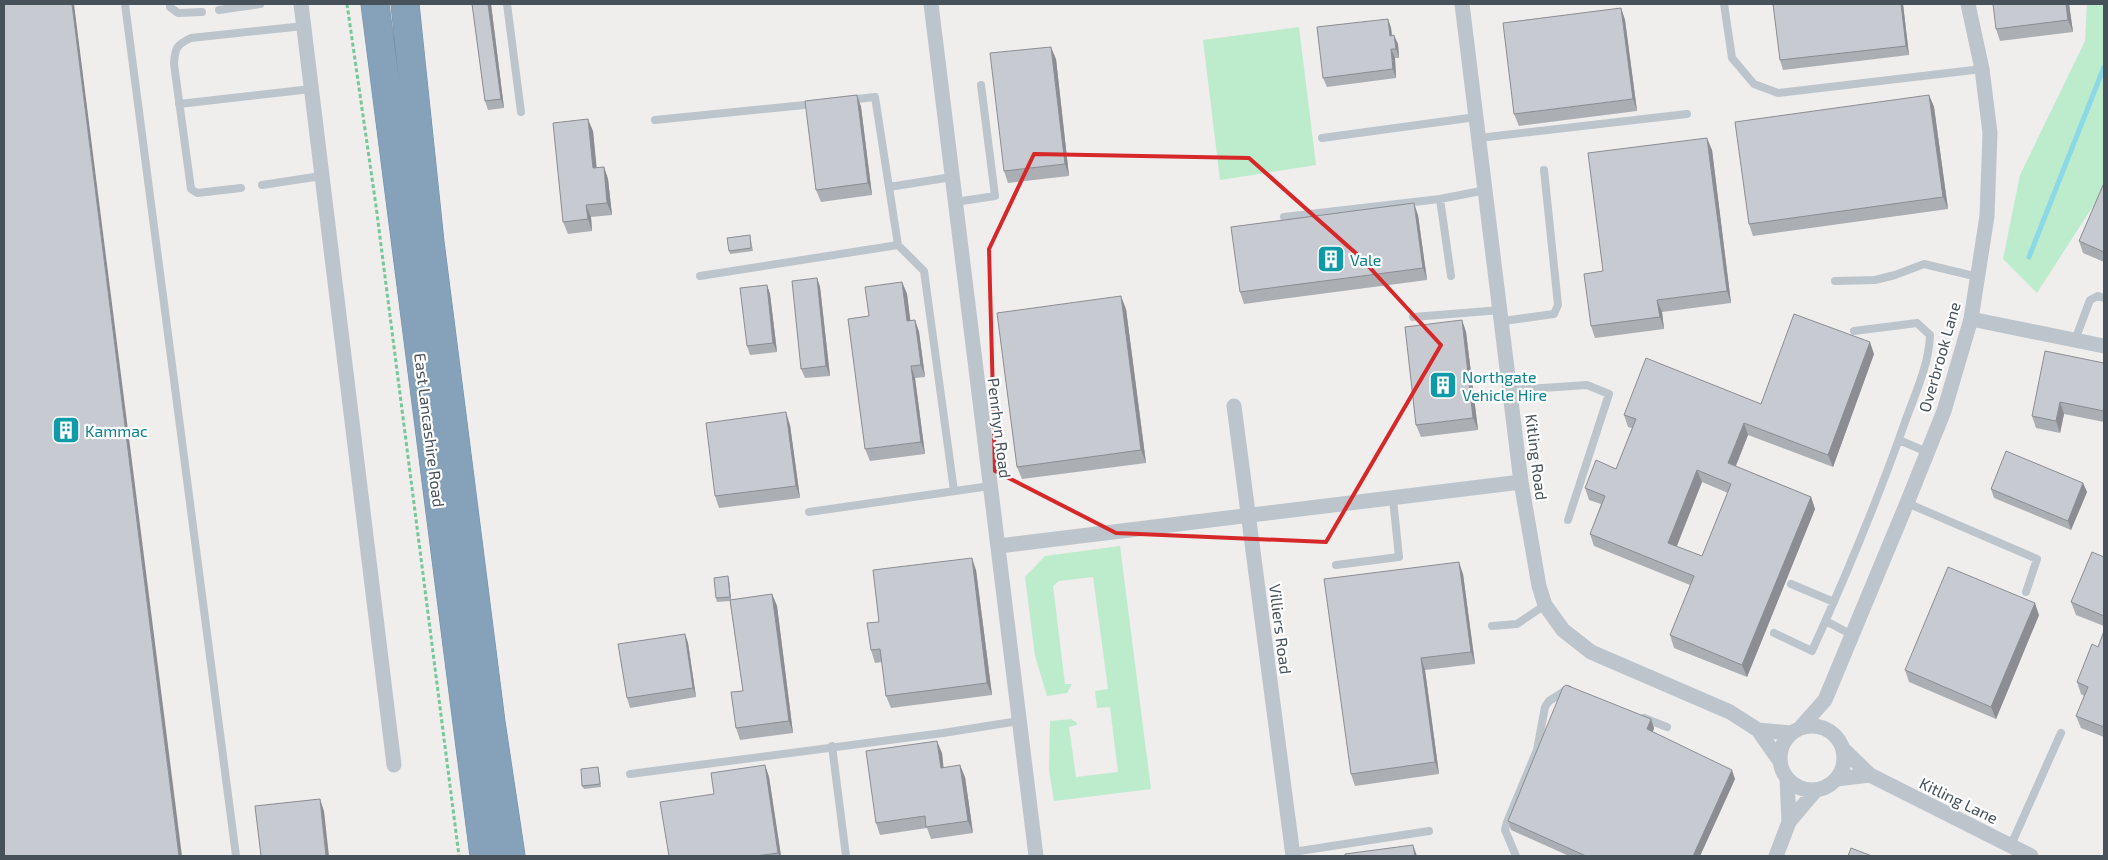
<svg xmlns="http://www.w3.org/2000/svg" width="2108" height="860" font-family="'Exo 2',sans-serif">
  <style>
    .green { fill: #bceccc }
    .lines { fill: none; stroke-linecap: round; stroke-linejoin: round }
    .stream { stroke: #8bd9e7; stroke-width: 5 }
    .highway-casing { stroke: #728ea6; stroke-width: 29 }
    .path { stroke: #76c89b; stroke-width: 3; stroke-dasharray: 4 2.5; stroke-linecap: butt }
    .lane { stroke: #bcc5cc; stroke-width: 8 }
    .street { stroke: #bcc5cc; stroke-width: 15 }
    .highway { stroke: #86a2ba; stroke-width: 28 }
    .wall { fill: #abaeb3; fill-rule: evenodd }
    .shaded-wall { fill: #8b8d92 }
    .building { fill: #c7cad0; stroke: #8b8d92; fill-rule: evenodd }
    .marked { fill: none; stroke: #d62828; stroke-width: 4; stroke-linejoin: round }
    .labels { text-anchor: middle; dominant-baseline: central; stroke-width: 4.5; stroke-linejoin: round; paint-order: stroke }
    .culture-label { font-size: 16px; fill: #0d838f; stroke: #fff; text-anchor: start }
    .street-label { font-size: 16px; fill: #465159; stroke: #fff }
  </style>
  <rect width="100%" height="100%" fill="#f0eded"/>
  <path class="green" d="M2087,4H2104V189L2037,293L2003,259L2020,175L2085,41Z
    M1299,27L1316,165L1220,180L1203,40Z
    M1120,546L1151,789L1054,801L1049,770L1050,721L1071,719L1077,723V725L1069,727L1076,777L1118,772L1110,707L1097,708L1095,691L1108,689L1093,577L1059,581L1053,586L1065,684H1072L1067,693L1047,696L1035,656L1025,577L1045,556Z"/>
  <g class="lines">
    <path class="stream" d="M2029,257L2104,67"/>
    <g class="highway-casing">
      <path id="highway" d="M375,4L484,856
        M405,4L430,242L491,722L511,856"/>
    </g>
    <path class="path" d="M347,4L376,206L459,856"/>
    <path class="lane" d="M125,4L236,856
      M170,4V7L178,13L202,12
      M507,4L521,112
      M1724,4L1732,58L1754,84L1778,93L1982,69
      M219,10L260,4
      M848,100L875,97L898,245L924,271L954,491
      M179,104L311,89
      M655,120L815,104
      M1322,138L1476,117
      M1479,138L1687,114
      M262,185L321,176
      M889,187L952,177
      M241,188L197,193L191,189L174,64C175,48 176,45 191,38L304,26
      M1440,199L1451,276
      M955,202L995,196L981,85
      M1284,217L1440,199L1486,190
      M700,276L898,245
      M1835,281L1875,280L1895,275L1924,264L1978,277
      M1413,317L1501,310
      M1503,321L1554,314L1558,305L1544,170
      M2075,340L2090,300L2098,296L2104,298
      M1511,390L1587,385L1609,394L1568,520
      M1899,440L1927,452
      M1907,503L2037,559L2026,592
      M809,512L990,486
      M1336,565L1399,557L1393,499
      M1791,584L1834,602
      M1826,621L1852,635
      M1492,626L1517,624L1545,605
      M1774,633L1812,651C1846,576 1878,499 1905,422C1915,394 1929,365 1930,335L1917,323L1854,331
      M1644,718L1667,727
      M832,746L846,856
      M630,774L943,733L1019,721
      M2011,845L2061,733
      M1293,852L1429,831
      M1516,856L1505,830L1507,822L1537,750L1545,707L1549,701L1568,689"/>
    <path class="street" d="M301,4L394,765
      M931,4L1036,856
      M1462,4L1521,482L1539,586L1545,605L1563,630L1591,652L1730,712L1758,730L1779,760
      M1971,319L2104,346
      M1234,406L1293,856
      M999,546L1521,482
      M1780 758a32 32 0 1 1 64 0a32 32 0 1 1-64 0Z
      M1801,727L1825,700L1907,503L1944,411L1971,319L1987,216L1990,133L1982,69L1968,4
      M1758,730L1792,733
      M1843,749L1870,775L2031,856
      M1787,779L1789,822
      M1836,779L1870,775
      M1776,856L1789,822L1816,790"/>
    <use href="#highway" class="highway"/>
  </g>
  <path class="wall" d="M472,4H491L504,108L488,110L485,101Z
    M1773,4H1903L1909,55L1783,70L1780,60Z
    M2069,4L2073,32L2000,41L1996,29Z
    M1621,8L1625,20L1637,111L1519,126L1514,114Z
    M1388,19L1391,28L1392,35L1398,44L1399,58H1395L1396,78L1327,87L1323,78Z
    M1056,59L1069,176L1008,183L1004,171Z
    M857,95L861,107L872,195L821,202L816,190Z
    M1929,95L1934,107L1948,209L1753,236L1749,224Z
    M593,131L596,168L604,167L608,179L612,215L591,217L592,231L568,234L563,222Z
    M1712,150L1731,303L1662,312L1664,329L1595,338L1591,326L1603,271Z
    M2104,183V262L2083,253L2079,241Z
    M1418,215L1427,280L1244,304L1240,292Z
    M750,235L753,251L730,254L729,251Z
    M817,278L820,287L830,376L805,378L801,369Z
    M902,282L907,294L910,321L915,320L919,332L925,377L915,378L925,454L870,461L865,449L869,316Z
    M767,285L770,294L777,352L750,355L747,346Z
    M1126,309L1146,463L1022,479L1017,467Z
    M1462,320L1466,332L1478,430L1421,437L1416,425Z
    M1874,354L1833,467L1748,435L1736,466L1811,497L1815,509L1747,677L1674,648L1670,635L1690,585L1594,546L1590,534L1601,504L1589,500L1585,488L1616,469L1632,428L1628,427L1624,415L1761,404ZM1702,482L1728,493L1702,556L1676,547Z
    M2104,363V422L2064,414L2060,433L2036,428L2032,416Z
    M790,425L800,498L719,508L715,496Z
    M2083,483L2087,492L2071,530L1994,498L1991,489Z
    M2104,557V626L2076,615L2071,602Z
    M976,570L992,695L891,708L886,696L882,662L875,663L871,650L879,622Z
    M1463,574L1475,664L1425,670L1439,774L1355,786L1351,774Z
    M729,580L731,600L772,594L777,606L793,733L740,740L736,728L743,691L730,601L717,602L716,598Z
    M2039,615L1996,719L1909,682L1905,670Z
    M2104,631V737L2081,728L2076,716L2084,696L2081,694L2077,682L2098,647Z
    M685,634L688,643L696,697L630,708L627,698Z
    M1651,719L1654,728L1653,732L1735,779L1700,856H1569L1511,830L1508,821Z
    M942,753L943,768L965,777L973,833L931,839L927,828L880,835L876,823Z
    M765,765L769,777L781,856H669Z
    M598,767L599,771L601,787L584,789L582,786Z"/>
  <path class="shaded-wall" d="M72,4H74L182,856H179Z
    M488,4H491L504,108L501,99Z
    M1901,4H1903L1909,55L1906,46Z
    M2066,4H2069L2073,32L2068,20Z
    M1621,8L1625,20L1637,111L1633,99Z
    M1388,19L1391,28L1393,45L1390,36Z
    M1394,35L1398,44L1399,58L1396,49Z
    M1051,47L1056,59L1069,176L1065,164Z
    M1391,49L1395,58L1396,78L1393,69Z
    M857,95L861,107L872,195L868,183Z
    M1929,95L1934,107L1948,209L1943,197Z
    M588,119L593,131L598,180L593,168Z
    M1707,138L1712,150L1731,303L1727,291Z
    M604,167L608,179L612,215L607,203Z
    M1414,203L1418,215L1427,280L1423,268Z
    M586,205L591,217L592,231L588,219Z
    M817,278L820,287L830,376L826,366Z
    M902,282L907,294L912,333L907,321Z
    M767,285L770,294L777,352L773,343Z
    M1121,296L1126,309L1146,463L1141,450Z
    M1657,300L1662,312L1664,329L1660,317Z
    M915,320L919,332L925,377L921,365Z
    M1462,320L1466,332L1478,430L1473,418Z
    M1870,342L1874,354L1833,467L1828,455Z
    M911,366L915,378L925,454L921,442Z
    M2060,402L2064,414L2060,433L2056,421Z
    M786,412L790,425L800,498L796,486Z
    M1744,423L1748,435L1732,475L1728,463Z
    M1697,470L1702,482L1673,556L1668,543Z
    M2083,483L2087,492L2071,530L2068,521Z
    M1811,497L1815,509L1747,677L1742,665Z
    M972,558L976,570L992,695L987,683Z
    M1459,562L1463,574L1475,664L1471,652Z
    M728,576L729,580L731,601L730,597Z
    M772,594L777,606L793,733L789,721Z
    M2035,603L2039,615L1996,719L1991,707Z
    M685,634L688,643L696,697L693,688Z
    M1421,658L1425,670L1439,774L1435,762Z
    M1651,719L1654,728L1650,738L1647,729Z
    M937,741L942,753L945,780L941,768Z
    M765,765L769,777L781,856H780L778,853Z
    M960,765L965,777L973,833L968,821Z
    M1732,770L1735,779L1700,856H1693Z
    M320,799L324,811L329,856H326Z
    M1413,845L1417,856H1415Z"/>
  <path class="building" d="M4,4H72L179,856H4Z
    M472,4H488L501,99L485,101Z
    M1773,4H1901L1906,46L1780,60Z
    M1993,4H2066L2068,20L1996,29Z
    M1621,8L1633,99L1514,114L1503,23Z
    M1388,19L1390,36L1394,35L1396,49H1391L1393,69L1323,78L1317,27Z
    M1051,47L1065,164L1004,171L990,53Z
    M857,95L868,183L816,190L805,101Z
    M1929,95L1943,197L1749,224L1735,122Z
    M588,119L593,168L604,167L607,203L586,205L588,219L563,222L553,123Z
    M1707,138L1727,291L1657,300L1660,317L1591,326L1584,274L1603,271L1588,153Z
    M2104,183V252L2079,241Z
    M1414,203L1423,268L1240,292L1231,227Z
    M750,235L751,248L729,251L727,238Z
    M817,278L826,366L801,369L792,281Z
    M902,282L907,321L915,320L921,365L911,366L921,442L865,449L848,319L869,316L865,287Z
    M767,285L773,343L747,346L740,288Z
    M1121,296L1141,450L1017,467L997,313Z
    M1794,314L1870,342L1828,455L1744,423L1728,463L1811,497L1742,665L1670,635L1694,576L1590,534L1605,496L1585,488L1596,460L1616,469L1636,419L1624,415L1646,358L1761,404ZM1697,470L1731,484L1702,556L1668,543Z
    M1462,320L1473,418L1416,425L1405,327Z
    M2045,351L2104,363V411L2060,402L2056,421L2032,416Z
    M786,412L796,486L715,496L706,423Z
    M2006,451L2083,483L2068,521L1991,489Z
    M2092,552L2104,557V616L2071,602Z
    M972,558L987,683L886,696L880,649L871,650L867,623L879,622L873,570Z
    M1459,562L1471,652L1421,658L1435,762L1351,774L1324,579Z
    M1948,567L2035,603L1991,707L1905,670Z
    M728,576L730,597L716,598L714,578Z
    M772,594L789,721L736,728L731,692L743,691L730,600Z
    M2104,631V727L2076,716L2088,687L2077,682L2092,644L2098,647Z
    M685,634L693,688L627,698L618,644Z
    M1566,685L1651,719L1647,729L1732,770L1693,856H1586L1508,821L1563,687Z
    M937,741L941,768L960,765L968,821L926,827L925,816L876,823L866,751Z
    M765,765L778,853L756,856H669L660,802L714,794L711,773Z
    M598,767L600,784L582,786L581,769Z
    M320,799L326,856H261L255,806Z
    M1413,845L1415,856H1345V854Z
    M1851,848L1872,856H1848Z"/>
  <path class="marked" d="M1034,154L1249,158L1359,256L1441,345L1326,542L1116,533L995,471L989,249Z"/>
  <defs>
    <g id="building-square" transform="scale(1.4375)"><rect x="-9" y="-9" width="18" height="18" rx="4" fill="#0f9aa8" stroke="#fff"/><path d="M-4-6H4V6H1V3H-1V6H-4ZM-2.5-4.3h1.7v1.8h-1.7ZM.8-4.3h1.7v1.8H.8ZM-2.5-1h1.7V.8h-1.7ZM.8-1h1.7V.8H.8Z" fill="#fff"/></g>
  </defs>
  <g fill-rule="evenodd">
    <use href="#building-square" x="1331" y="259"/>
    <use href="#building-square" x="1443" y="385"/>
    <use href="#building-square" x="66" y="430"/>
  </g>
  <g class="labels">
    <g class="culture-label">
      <text x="1350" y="259">Vale</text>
      <text x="1462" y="376">Northgate<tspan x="1462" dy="18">Vehicle Hire</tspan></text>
      <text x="85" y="430">Kammac</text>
    </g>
    <g class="street-label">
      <text transform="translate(1939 357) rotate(-74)">Overbrook Lane</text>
      <text transform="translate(1000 428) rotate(83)">Penrhyn Road</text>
      <text transform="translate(430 430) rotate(83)">East Lancashire Road</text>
      <text transform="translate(1537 457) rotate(83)">Kitling Road</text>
      <text transform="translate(1281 629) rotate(83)">Villiers Road</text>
      <text transform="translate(1959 800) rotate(26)">Kitling Lane</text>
    </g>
  </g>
  <rect width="2108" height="860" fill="none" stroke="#465159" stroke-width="10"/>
</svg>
